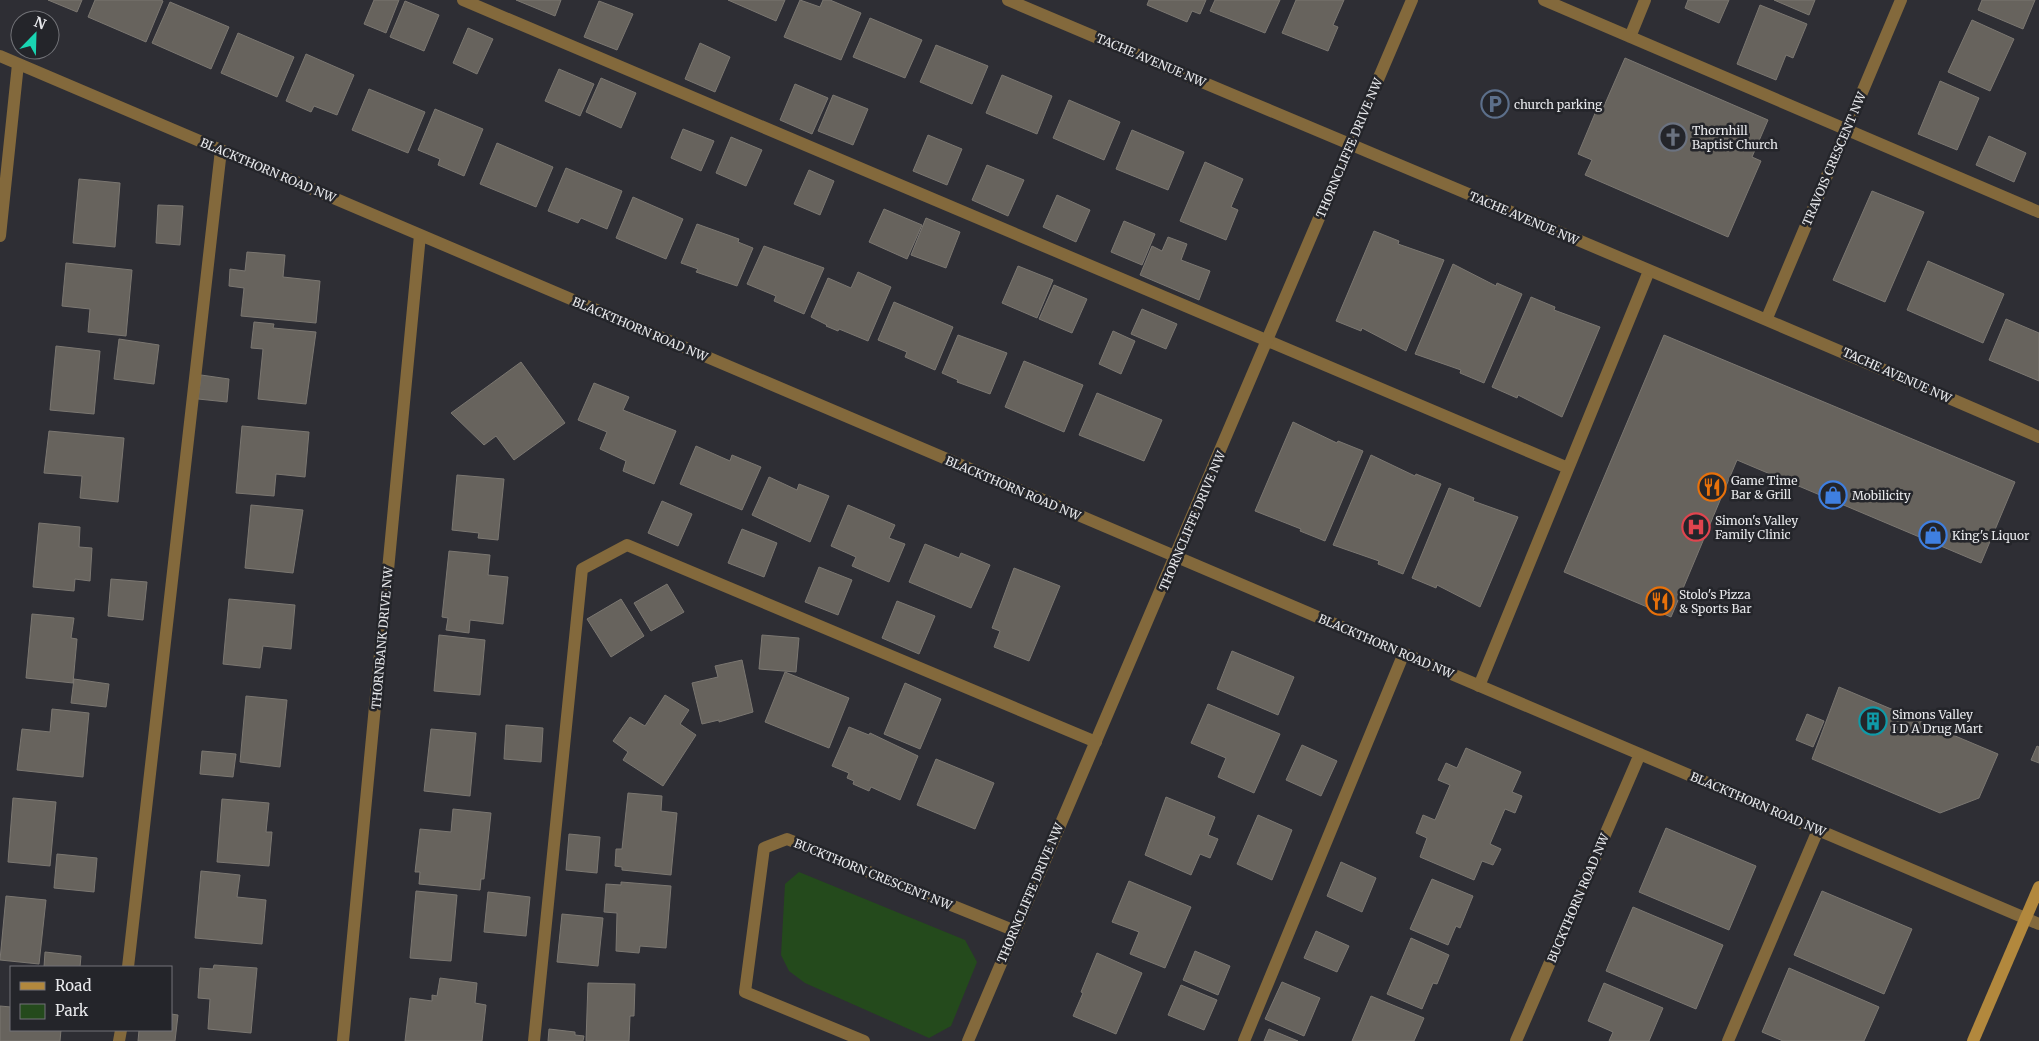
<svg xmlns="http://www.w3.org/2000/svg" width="2039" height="1041" font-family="Merriweather,serif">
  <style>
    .green { fill: #244a1c }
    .building { fill: #67635d; stroke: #7b7771 }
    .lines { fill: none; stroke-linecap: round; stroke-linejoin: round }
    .lane { stroke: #83693c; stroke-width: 12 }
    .street { stroke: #83693c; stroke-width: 12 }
    .secondary { stroke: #b2883d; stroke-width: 12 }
    .labels { text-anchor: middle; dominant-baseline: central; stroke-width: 5; stroke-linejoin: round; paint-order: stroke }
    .street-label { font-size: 12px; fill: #e8e9ec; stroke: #24252a }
    .poi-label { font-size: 12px; fill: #e8e9ec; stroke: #24252a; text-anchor: start }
  </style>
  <rect width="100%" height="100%" fill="#2e2e34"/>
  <path class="green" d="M799,872L965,940L977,962L951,1026L929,1038L805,983L789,971L781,955L785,884Z"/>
  <path class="building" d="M48,0H82L77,12Z
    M95,0H161L163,1L146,42L88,17Z
    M374,0H399L386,33L364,24Z
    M516,0H561L555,16Z
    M728,0H785L776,21Z
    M800,0L820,7L823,0H830L861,13L841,60L784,37Z
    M1149,0H1206L1200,14L1192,11L1187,22L1147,5Z
    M1215,0H1280L1265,33L1210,11Z
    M1296,0H1344L1333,25L1338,27L1328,51L1282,33Z
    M1688,0H1729L1719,23L1685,8Z
    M1774,0H1815L1809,15Z
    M1982,0H2035L2023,29L1978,10Z
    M405,1L439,15L424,51L390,37Z
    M599,1L633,14L617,50L584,37Z
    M170,2L229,27L211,69L152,43Z
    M1760,5L1807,24L1793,58L1786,55L1776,80L1737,64Z
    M870,18L922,40L905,78L853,57Z
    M1972,20L2014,39L1990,91L1948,72Z
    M468,28L493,39L477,74L453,63Z
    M238,33L294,57L277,97L221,73Z
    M700,43L730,57L715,92L685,79Z
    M936,45L988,66L972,104L920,82Z
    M306,54L354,75L337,115L314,106L311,112L286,101Z
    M1625,58L1768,120L1752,157L1761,161L1728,237L1585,175L1592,160L1578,154L1596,111L1601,113Z
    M559,69L594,84L580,116L545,101Z
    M1002,75L1052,96L1037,134L986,113Z
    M601,78L636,93L621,128L586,112Z
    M1940,81L1979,98L1957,150L1918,134Z
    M795,84L828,98L812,134L780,120Z
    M369,89L425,112L408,153L352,130Z
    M833,95L868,109L853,145L818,131Z
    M1069,100L1120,122L1104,160L1053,138Z
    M435,109L483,129L464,176L438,165L440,159L418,150Z
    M683,129L714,141L701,171L671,158Z
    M1132,130L1184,152L1168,190L1116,169Z
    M928,135L962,149L947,185L913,171Z
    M1989,136L2026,153L2014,182L1976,165Z
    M731,137L762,150L746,186L716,173Z
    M497,143L553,167L536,207L480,184Z
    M1205,162L1243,179L1231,207L1238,210L1226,240L1180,221Z
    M987,165L1024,180L1008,216L972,200Z
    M566,168L622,191L607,229L581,218L578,223L548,211Z
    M809,170L834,181L820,215L794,204Z
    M79,179L120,183L115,247L73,243Z
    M1872,191L1924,212L1885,302L1833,280Z
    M1057,195L1090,210L1076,242L1043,227Z
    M633,197L683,219L666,259L616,238Z
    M158,205L183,206L180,245L156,243Z
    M884,209L922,225L907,259L869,242Z
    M926,218L960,232L946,268L911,255Z
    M1124,221L1155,234L1142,265L1111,252Z
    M697,224L739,239L738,242L753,248L737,286L696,272L698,269L681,263Z
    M1374,231L1399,241L1398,244L1444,260L1406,351L1362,328L1361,331L1336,321Z
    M1168,237L1187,244L1181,260L1210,271L1199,300L1140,275L1152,246L1162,251Z
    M764,246L824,268L804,314L774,301L776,296L747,284Z
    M247,252L285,255L283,277L320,281L316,323L241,316L244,288L229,286L230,269L245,271Z
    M1928,261L2004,294L1983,343L1907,310Z
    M66,263L132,270L126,336L88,332L90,309L62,306Z
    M1453,264L1496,286L1497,283L1522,294L1484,383L1460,373L1461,370L1415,354Z
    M1018,266L1053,280L1037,318L1002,303Z
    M858,272L891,287L868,341L839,329L838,331L826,326L827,325L811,317L828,278L851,288Z
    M1054,285L1087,299L1072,333L1039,319Z
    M1531,297L1555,307L1554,310L1600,327L1562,417L1518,395L1517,398L1492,387Z
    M894,302L953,327L935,370L905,357L907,352L878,340Z
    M1142,309L1177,324L1166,349L1131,334Z
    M2006,319L2039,333V381L1989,360Z
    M254,322L274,324L273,328L316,332L306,404L258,399L263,349L251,348Z
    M1113,331L1135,341L1121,374L1099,364Z
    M958,335L1007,353L990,394L957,382L958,380L942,373Z
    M1664,335L2015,482L1981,563L1737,460L1671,617L1564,572Z
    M119,339L159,345L154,384L114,379Z
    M56,346L100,351L94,414L50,410Z
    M1024,361L1083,385L1064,432L1005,407Z
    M521,362L565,423L514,460L496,436L484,445L451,413Z
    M201,375L229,379L227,402L198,399Z
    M594,383L629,397L623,410L676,431L654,484L623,471L626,461L600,449L607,432L578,420Z
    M1097,393L1162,420L1144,461L1079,435Z
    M1293,422L1337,443L1338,441L1363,451L1325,541L1300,531L1301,529L1255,511Z
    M242,426L309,432L305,477L276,474L274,496L236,493Z
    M49,431L124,438L118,502L80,498L82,476L44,473Z
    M696,446L730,461L732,455L761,467L742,510L680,484Z
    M1371,455L1415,476L1416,474L1441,484L1403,574L1378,564L1379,561L1333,545Z
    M457,475L504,479L498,540L478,538L479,533L452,530Z
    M769,477L797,490L799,484L829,496L810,542L752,515Z
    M1449,488L1474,498L1473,501L1518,517L1480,607L1437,585L1436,588L1412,578Z
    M662,501L692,514L678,546L648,533Z
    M251,505L303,510L293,573L245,568Z
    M848,505L895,525L889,538L905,544L889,582L852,566L856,557L831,546Z
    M39,523L80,527L79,547L92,548L90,581L75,579L74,591L33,587Z
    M742,529L777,543L764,577L728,563Z
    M925,544L959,558L961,553L990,565L971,608L909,582Z
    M449,551L490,555L488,575L508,577L503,624L470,620L469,633L446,630L448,618L442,617Z
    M819,567L852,580L838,615L805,602Z
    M1014,568L1060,586L1029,661L994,647L1000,631L992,628Z
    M111,579L147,582L143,620L108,616Z
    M667,584L684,612L651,631L634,603Z
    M229,599L295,605L291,649L263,646L260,668L223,664Z
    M621,599L644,636L611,657L587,619Z
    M897,601L935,616L919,654L882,638Z
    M32,614L74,618L71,638L77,639L73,683L26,678Z
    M439,635L485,640L480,695L434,691Z
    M762,635L799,638L796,672L759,669Z
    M1232,651L1294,677L1278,715L1217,689Z
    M742,660L753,712L719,722V720L702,724L692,683L718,677L715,666Z
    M785,672L849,698L829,748L765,722Z
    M74,679L109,684L106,707L71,703Z
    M905,683L941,699L920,749L884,734Z
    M1839,687L1998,754L1979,798L1940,813L1812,759Z
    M665,695L689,710L680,724L696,735L663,786L623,760L628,752L613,741L630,717L645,726Z
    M246,696L287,700L280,767L240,762Z
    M1208,704L1280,734L1254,793L1218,777L1226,758L1191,743Z
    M52,709L89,713L83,777L17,770L22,729L50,732Z
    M1807,714L1824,721L1813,747L1796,740Z
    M506,725L543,728L541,762L504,759Z
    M849,727L869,735L870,733L918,756L900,800L871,787L869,791L853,784L854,781L847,778L849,773L832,766Z
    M431,729L476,733L470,796L424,791Z
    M1302,745L1337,761L1321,796L1286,780Z
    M2037,746L2039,747V763L2031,760Z
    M1466,748L1521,772L1512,792L1522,796L1515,813L1505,809L1490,844L1501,849L1493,865L1482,861L1474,880L1420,857L1427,838L1416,833L1423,815L1435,820L1450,785L1438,780L1446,763L1457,768Z
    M202,751L236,754L233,777L200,774Z
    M936,759L994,783L975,829L917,805Z
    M628,793L662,796L661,811L677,813L671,875L622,870V867L615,866L616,849H622Z
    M1166,797L1215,817L1208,835L1218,839L1210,858L1200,854L1191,875L1145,855Z
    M13,798L56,802L50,866L8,862Z
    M222,799L269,803L266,832H272L269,866L217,862Z
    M453,809L491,813L484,879H481L480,890L419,884L420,872H415L420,829L451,832Z
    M1258,815L1292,830L1272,880L1237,864Z
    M1666,828L1756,866L1729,930L1639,892Z
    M569,834L600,837L597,873L566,870Z
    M57,854L97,858L94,892L54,888Z
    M1341,862L1376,878L1362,912L1327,896Z
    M201,871L240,875L237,897L266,900L262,944L195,938Z
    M1432,879L1473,896L1460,928L1456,926L1448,945L1410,929Z
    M1129,881L1191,907L1165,968L1130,954L1139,932L1112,922Z
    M621,882L671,886L666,948L640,946L639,953L616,951L617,913L604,912L606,884L621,885Z
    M416,891L457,895L451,961L410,958Z
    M1822,891L1912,929L1884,994L1794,955Z
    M488,892L530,897L526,936L484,932Z
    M6,896L46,900L39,964L0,960Z
    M1633,907L1723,945L1696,1009L1606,971Z
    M562,914L603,918L598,966L557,962Z
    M1316,931L1349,946L1337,972L1304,958Z
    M1411,938L1449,955L1437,984L1433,983L1422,1009L1387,994Z
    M1195,951L1230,966L1218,995L1183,980Z
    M45,952L81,956L80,967H44Z
    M1097,953L1142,973L1116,1034L1073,1016L1083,993L1081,992Z
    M214,965L257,968L251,1033L208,1029L210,999L198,998L200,968L213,969Z
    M1789,968L1879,1007L1864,1041H1783L1762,1032Z
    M440,978L477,983L475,1003L486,1005L482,1041H405L410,998L432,1001V995L437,996Z
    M1282,982L1320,998L1304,1036L1265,1019Z
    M588,983L635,984L634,1016H630L629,1041H586Z
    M1604,983L1663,1008L1649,1041H1609L1613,1032L1588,1021Z
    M1181,985L1217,1000L1204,1030L1168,1015Z
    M1371,996L1424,1018L1414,1041H1352Z
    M0,1006L11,1007V1030H61L60,1041H0Z
    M171,1014L178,1015L175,1041H138L139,1030H171Z
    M549,1029L575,1032V1035L584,1036L583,1041H548Z
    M1269,1029L1298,1041H1264Z"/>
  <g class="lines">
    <path class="lane" d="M463,0L1568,468
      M1544,0L2039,212
      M1630,37L1645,0
      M1479,686L1649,271
      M128,967L221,150
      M119,1041L121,1030
      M534,1041L582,569L627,545L1096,742
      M1244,1041L1404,653
      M1728,1041L1818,830"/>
    <path class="street" d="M1008,0C1352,146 1697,288 2039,437
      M0,56L2039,924
      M0,236L18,64
      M1767,318L1901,0
      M343,1041L420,235
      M864,1041L745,992L764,848L787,839L1013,930
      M968,1041L1412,0
      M1516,1041L1640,754"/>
    <path class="secondary" d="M1973,1041L2039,887"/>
  </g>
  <defs>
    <g id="parking-ring" transform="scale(1.4375)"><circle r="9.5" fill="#24252a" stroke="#5c6f8a" stroke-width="1.5"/><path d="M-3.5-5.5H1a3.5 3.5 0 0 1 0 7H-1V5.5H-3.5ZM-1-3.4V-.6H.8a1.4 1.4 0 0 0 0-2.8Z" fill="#5c6f8a"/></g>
    <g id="church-ring" transform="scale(1.4375)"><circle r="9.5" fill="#24252a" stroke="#6b7280" stroke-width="1.5"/><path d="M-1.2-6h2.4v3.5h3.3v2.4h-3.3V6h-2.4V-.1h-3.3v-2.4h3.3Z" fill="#6b7280"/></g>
    <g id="restaurant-ring" transform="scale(1.4375)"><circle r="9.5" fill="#24252a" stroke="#e8710a" stroke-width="1.5"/><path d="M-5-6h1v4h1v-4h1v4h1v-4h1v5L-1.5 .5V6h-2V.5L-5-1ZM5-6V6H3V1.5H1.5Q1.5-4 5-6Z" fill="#e8710a"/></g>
    <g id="shop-ring" transform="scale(1.4375)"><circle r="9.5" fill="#24252a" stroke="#3f7fe0" stroke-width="1.5"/><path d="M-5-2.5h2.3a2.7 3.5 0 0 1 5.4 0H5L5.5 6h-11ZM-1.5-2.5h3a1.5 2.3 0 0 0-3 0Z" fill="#3f7fe0"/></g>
    <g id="hospital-ring" transform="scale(1.4375)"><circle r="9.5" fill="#24252a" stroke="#e0444e" stroke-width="1.5"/><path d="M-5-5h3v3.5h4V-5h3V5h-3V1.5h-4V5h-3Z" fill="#e0444e"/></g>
    <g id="building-ring" transform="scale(1.4375)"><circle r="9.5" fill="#24252a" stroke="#0f9aa8" stroke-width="1.5"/><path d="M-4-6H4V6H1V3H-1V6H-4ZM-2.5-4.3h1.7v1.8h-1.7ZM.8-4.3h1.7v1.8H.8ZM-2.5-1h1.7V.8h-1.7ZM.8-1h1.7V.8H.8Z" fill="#0f9aa8"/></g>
  </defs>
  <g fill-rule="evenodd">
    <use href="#parking-ring" x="1495" y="104"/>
    <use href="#church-ring" x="1673" y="137"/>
    <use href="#restaurant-ring" x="1712" y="487"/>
    <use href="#shop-ring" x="1833" y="495"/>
    <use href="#hospital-ring" x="1696" y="527"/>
    <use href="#shop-ring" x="1933" y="535"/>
    <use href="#restaurant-ring" x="1660" y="601"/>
    <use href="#building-ring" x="1873" y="721"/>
  </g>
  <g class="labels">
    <g class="street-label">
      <text transform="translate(1151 60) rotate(23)">TACHE AVENUE NW</text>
      <text transform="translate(1349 148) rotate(-67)">THORNCLIFFE DRIVE NW</text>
      <text transform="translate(1834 159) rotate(-67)">TRAVOIS CRESCENT NW</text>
      <text transform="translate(268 170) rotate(23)">BLACKTHORN ROAD NW</text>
      <text transform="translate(1524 218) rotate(23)">TACHE AVENUE NW</text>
      <text transform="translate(640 329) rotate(23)">BLACKTHORN ROAD NW</text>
      <text transform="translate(1897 375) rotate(24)">TACHE AVENUE NW</text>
      <text transform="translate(1013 488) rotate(23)">BLACKTHORN ROAD NW</text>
      <text transform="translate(1192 521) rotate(-67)">THORNCLIFFE DRIVE NW</text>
      <text transform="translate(382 638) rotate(-85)">THORNBANK DRIVE NW</text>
      <text transform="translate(1386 646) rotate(23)">BLACKTHORN ROAD NW</text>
      <text transform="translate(1758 804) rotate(23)">BLACKTHORN ROAD NW</text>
      <text transform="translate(873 874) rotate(22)">BUCKTHORN CRESCENT NW</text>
      <text transform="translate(1030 893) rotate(-67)">THORNCLIFFE DRIVE NW</text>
      <text transform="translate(1578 898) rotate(-67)">BUCKTHORN ROAD NW</text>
    </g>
    <g class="poi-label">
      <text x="1514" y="104">church parking</text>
      <text x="1692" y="130">Thornhill<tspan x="1692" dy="14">Baptist Church</tspan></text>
      <text x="1731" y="480">Game Time<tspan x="1731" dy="14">Bar &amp; Grill</tspan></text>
      <text x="1852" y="495">Mobilicity</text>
      <text x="1715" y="520">Simon's Valley<tspan x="1715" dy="14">Family Clinic</tspan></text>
      <text x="1952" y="535">King's Liquor</text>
      <text x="1679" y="594">Stolo's Pizza<tspan x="1679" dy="14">&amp; Sports Bar</tspan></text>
      <text x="1892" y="714">Simons Valley<tspan x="1892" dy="14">I D A Drug Mart</tspan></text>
    </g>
  </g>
  <rect x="10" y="966" width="162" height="65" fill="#24252a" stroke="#727378"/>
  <rect x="20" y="982" width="25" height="8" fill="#b2883d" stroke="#727378"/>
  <text x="55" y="991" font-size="15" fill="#e8e9ec">Road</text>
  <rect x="20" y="1004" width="25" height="15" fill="#244a1c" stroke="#727378"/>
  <text x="55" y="1016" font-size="15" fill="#e8e9ec">Park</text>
  <g transform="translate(35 35) rotate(23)"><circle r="24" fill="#24252a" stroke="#727378"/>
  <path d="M0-4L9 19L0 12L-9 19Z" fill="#19d5b2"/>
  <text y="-8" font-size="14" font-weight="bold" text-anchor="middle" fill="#e8e9ec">N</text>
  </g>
</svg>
